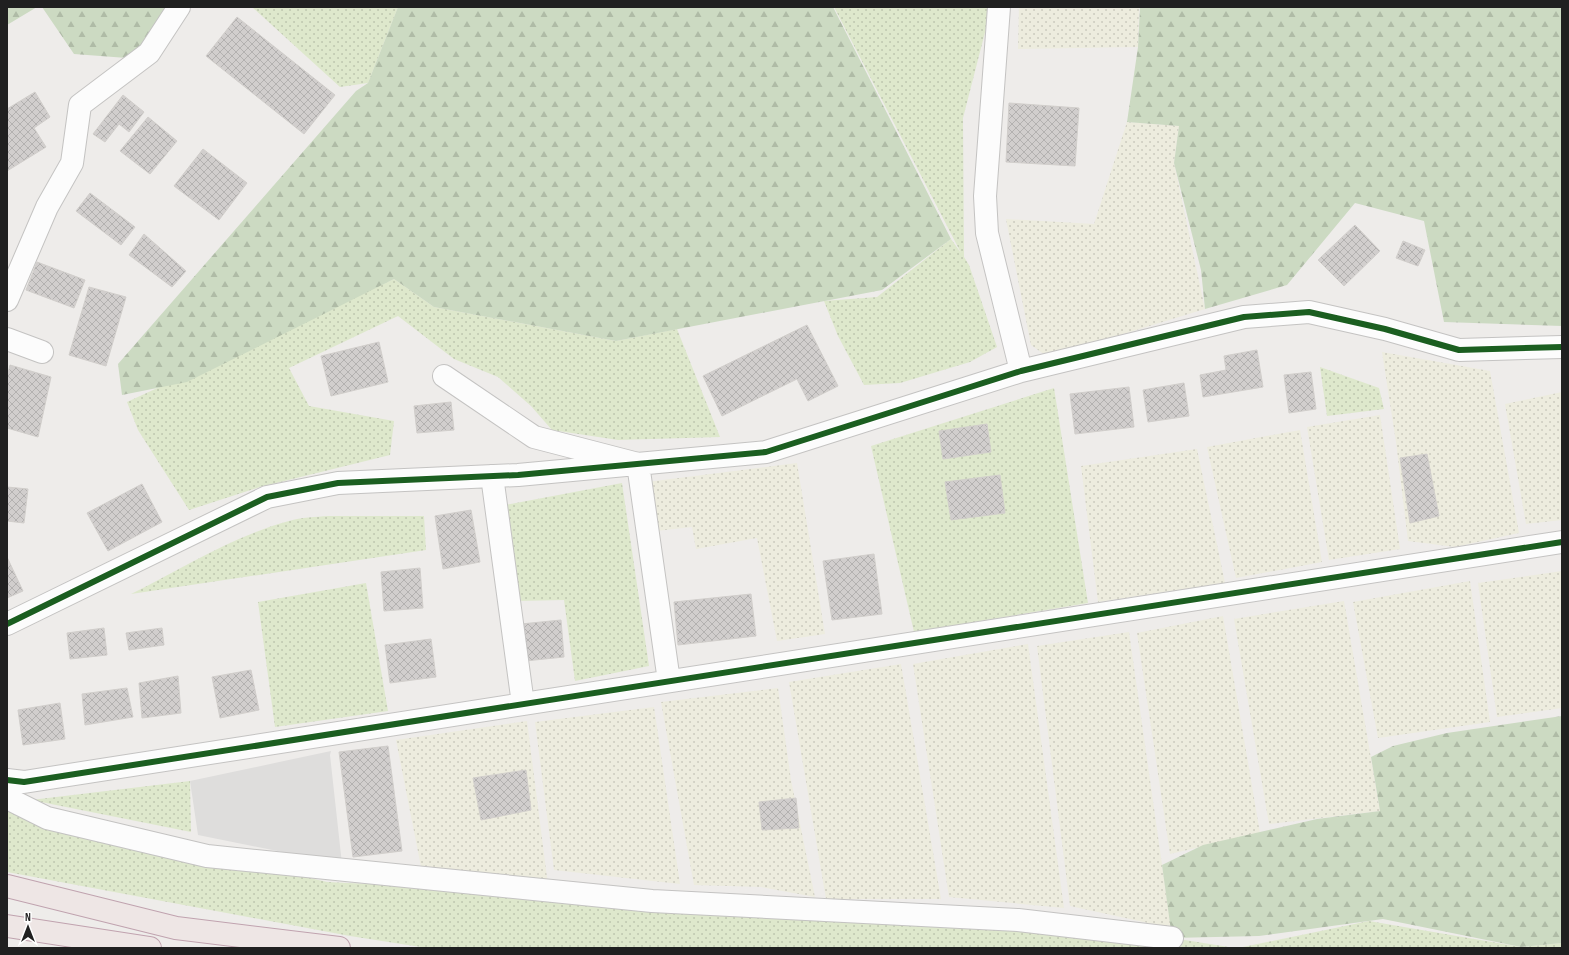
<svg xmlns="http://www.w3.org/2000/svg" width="1569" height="955" font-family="'Sofia Sans Condensed',sans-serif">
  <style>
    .farmland { fill: url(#farmland-dots) }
    .grass { fill: url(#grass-dots) }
    .forest { fill: url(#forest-firs) }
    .parking { fill: #dedddc }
    .building { fill: url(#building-cross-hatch); stroke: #d1cecb }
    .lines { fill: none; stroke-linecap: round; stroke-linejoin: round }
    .minor-casing { stroke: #c4c3c2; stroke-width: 24 }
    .trunk-casing { stroke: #c0a3af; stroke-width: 24 }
    .minor { stroke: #fcfcfc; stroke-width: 22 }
    .trunk { stroke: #eee6e5; stroke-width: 22 }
    .cycleway-casing { stroke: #fff; stroke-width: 8 }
    .cycleway { stroke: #1b5e20; stroke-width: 6 }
  </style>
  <defs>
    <pattern id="farmland-dots" width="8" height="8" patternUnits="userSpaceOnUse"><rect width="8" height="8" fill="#edecde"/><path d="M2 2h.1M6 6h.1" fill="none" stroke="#cbcabe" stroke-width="1.8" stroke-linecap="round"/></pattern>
    <pattern id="grass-dots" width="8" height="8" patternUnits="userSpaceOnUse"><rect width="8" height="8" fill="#dee8cc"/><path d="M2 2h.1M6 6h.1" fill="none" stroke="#bec7af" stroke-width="1.8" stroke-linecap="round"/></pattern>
    <pattern id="forest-firs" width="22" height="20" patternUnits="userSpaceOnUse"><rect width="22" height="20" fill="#ccdac2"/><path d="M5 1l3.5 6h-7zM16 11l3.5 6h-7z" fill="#afbba6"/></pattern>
    <pattern id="building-cross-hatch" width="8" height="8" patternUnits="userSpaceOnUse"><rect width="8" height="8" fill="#d1cecd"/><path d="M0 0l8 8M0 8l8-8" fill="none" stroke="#b3b1b0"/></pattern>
  </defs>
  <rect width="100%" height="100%" fill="#eeecea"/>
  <path class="farmland" d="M1019,7H1139L1138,47L1018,49Z
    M1127,122L1179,126L1174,163L1205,309L1048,357L1031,345L1006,219L1094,224Z
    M1382,352L1490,371L1519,533L1455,547L1408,541L1396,442Z
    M1562,392V520L1526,524L1505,404Z
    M1380,415L1400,549L1329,560L1307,427Z
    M1300,430L1322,562L1236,578L1207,447Z
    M1197,449L1225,583L1098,602L1081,466Z
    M797,463L825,634L777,641L757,538L696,549L692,527L656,531L647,482Z
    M1562,571V708L1497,717L1478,583Z
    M1470,581L1490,722L1378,738L1353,602Z
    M1344,601L1380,811L1269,824L1234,619Z
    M1223,616L1260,833L1170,854L1137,633Z
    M1129,632L1171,928L1070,906L1037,646Z
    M1028,644L1064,908L949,897L913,664Z
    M901,664L941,899H826L789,682Z
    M778,688L791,780L815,897L761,887L694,885L661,702Z
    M654,707L680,884L554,870L535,722Z
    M527,721L548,885L422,872L396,740Z"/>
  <path class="grass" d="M252,7H398L368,83L340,87Z
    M834,7H991V9L963,118L964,257L969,265L997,347L970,362L900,383L864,385L838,336L824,301L877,297L951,239L961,253Z
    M394,279L434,307L616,341L677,329L720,437L618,440L552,430L531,406L498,377L454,359L398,316L289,368L309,406L394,421L390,455L260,487L189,510L138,430L127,402Z
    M1320,367L1379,388L1384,409L1327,416Z
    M1054,388L1088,603L914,632L871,446Z
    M622,483L649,666L575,681L564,600L516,601L505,505Z
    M328,516H424L426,550L131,594C183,568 233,536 289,521C301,517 316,517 328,516Z
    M366,583L388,711L275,727L258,602Z
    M190,781L191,832L31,800Z
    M7,808L327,882L585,894L1172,938L1235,948H427L350,936L7,872Z
    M1369,921L1521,947L1562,943V948H1238Z"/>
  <path class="forest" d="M7,7H37L7,25Z
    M42,7H178L140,59L74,54Z
    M398,7H833L951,239L882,290L616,341L434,307L394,279L187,382L122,395L118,364L356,91L368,83Z
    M1140,7H1562V326L1444,322L1424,221L1355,203L1287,285L1205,309L1201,270L1174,163L1179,126L1127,122L1138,47Z
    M1562,716V943L1521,947L1383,919L1259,936L1172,938L1162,865L1203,845L1317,819L1380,811L1371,757L1393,746L1447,733Z"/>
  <path class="parking" d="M331,751L330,755L342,864L198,835L190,781Z"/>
  <path class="building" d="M237,17L335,95L304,134L206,56Z
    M35,92L50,117L34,128L46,147L7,171V109Z
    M123,95L144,112L129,132L119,124L105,142L93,134Z
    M1009,103L1079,108L1075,166L1006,162Z
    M148,117L177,141L150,174L120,151Z
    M203,149L247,183L219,220L174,186Z
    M90,193L135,227L121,245L76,211Z
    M1355,225L1380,251L1344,286L1318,260Z
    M144,234L186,271L172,287L129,255Z
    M1403,241L1425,250L1418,266L1396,258Z
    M37,262L85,280L74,308L26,290Z
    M89,287L126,297L106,366L69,355Z
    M807,325L838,386L808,401L797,379L722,416L703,376Z
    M379,342L388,382L331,396L321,356Z
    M1257,350L1263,387L1203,397L1200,375L1226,370L1224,356Z
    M10,365L51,377L38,437L7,428V377Z
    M1311,372L1316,409L1289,413L1284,375Z
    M1184,383L1189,416L1148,422L1143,390Z
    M1129,387L1134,427L1075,434L1070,394Z
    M451,402L454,430L417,433L414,406Z
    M987,424L991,452L943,459L939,431Z
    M1427,454L1439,516L1410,523L1400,458Z
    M1000,475L1005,513L951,520L945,482Z
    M142,484L162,522L108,551L87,513Z
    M7,487L28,489L24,523L7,521Z
    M471,510L480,562L443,569L435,516Z
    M874,554L882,614L832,620L823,561Z
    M7,557L23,591L7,598Z
    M420,568L423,608L384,611L381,572Z
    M751,594L756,636L678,645L674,602Z
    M561,620L564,657L525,661L521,624Z
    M104,628L107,655L70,659L67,633Z
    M162,628L164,645L129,650L126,633Z
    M431,639L436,677L390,683L385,645Z
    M251,670L259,710L220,718L212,677Z
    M178,676L181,713L142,718L139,683Z
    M127,688L133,717L85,725L82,694Z
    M60,703L65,739L23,745L18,710Z
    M388,746L402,851L353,857L339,752Z
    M526,770L531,810L481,820L473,778Z
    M796,798L799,828L762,830L759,802Z"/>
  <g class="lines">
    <g class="minor-casing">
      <path id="minor" d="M999,7L985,196L987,233L1021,371
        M7,300L47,207L72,163L80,105L149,53L179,7
        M7,339L42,352
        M444,376L534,437L638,464L669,681
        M492,476L523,704
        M7,624L267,497L338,483L518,475L766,452L1021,371L1244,317L1309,312L1385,329L1459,350L1562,347
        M7,780L24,782L1562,542
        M7,798L47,818L207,856L652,901L1018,920L1172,938"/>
    </g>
    <g class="trunk-casing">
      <path id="trunk" d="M7,886L176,928L339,948
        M7,926L150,948"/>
    </g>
    <use href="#minor" class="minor"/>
    <use href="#trunk" class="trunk"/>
    <g class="cycleway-casing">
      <path id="cycleway" d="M7,624L267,497L338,483L518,475L766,452L1021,371L1244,317L1309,312L1385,329L1459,350L1562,347
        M7,780L24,782L1562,542"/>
    </g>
    <use href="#cycleway" class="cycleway"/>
  </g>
  <rect width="1569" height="955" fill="none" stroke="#202020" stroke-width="16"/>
  <g transform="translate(28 927)" stroke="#ffffff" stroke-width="3" paint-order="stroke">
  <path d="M0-3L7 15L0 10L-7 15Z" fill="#202020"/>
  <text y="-6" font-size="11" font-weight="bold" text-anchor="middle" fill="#202020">N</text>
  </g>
</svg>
